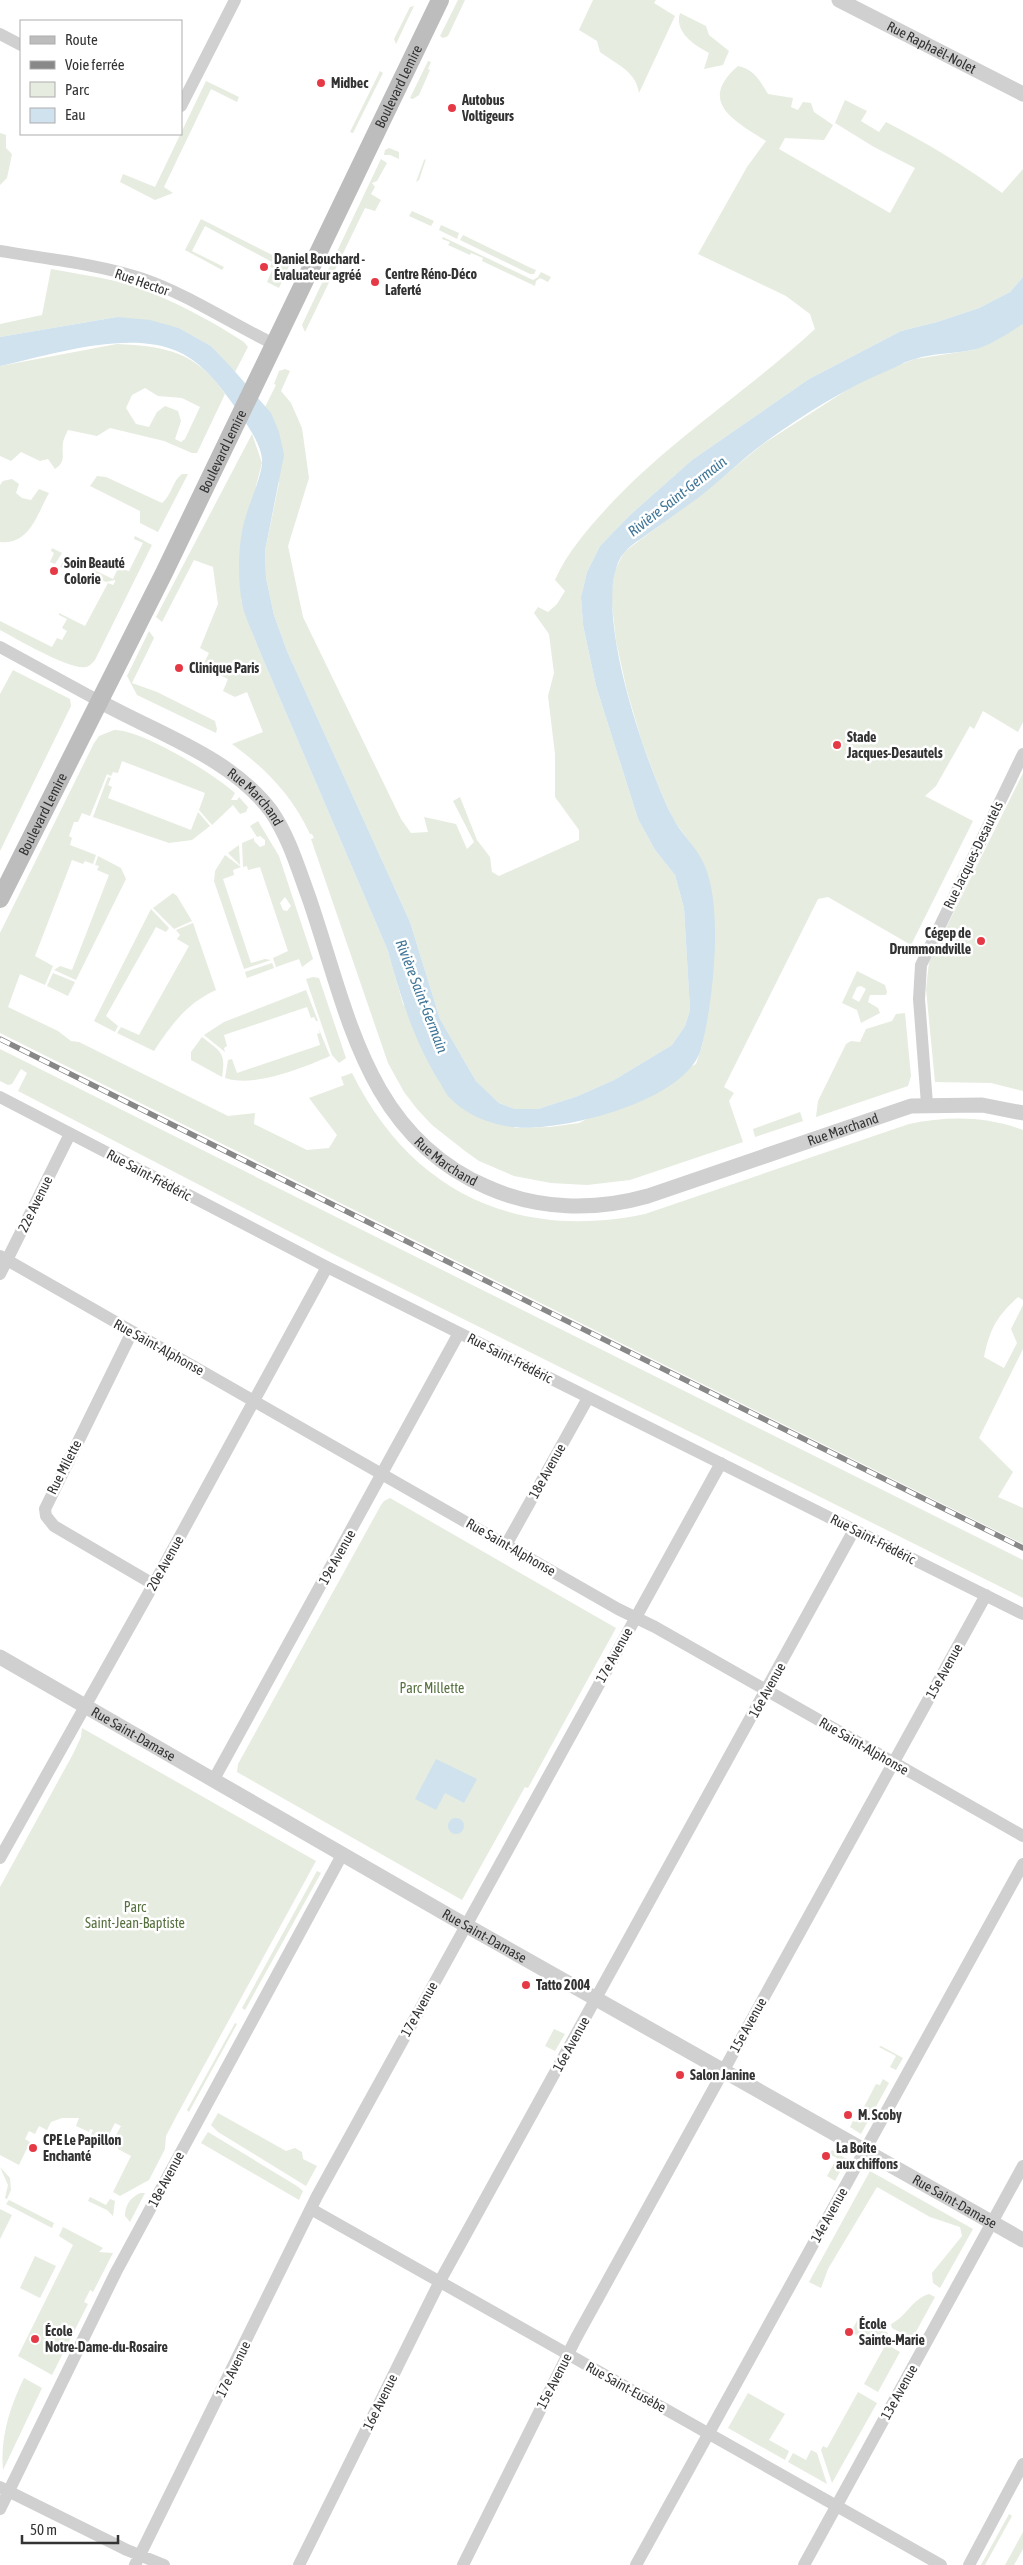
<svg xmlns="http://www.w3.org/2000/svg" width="1023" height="2565" font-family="'Asap Condensed',sans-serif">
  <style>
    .green { fill: #e6ecdf; fill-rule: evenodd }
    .water { fill: #cfe2ee }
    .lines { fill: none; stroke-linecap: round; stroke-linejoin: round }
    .minor { stroke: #d0d0d0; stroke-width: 12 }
    .tertiary { stroke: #d0d0d0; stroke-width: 15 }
    .secondary { stroke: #bdbdbd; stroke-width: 18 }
    .rail-casing { stroke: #888; stroke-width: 5.5 }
    .rail { stroke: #fff; stroke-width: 4; stroke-dasharray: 11; stroke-linecap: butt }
    .poi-dot { fill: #e63946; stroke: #fff; stroke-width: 2 }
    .labels { text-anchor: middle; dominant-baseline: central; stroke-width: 5; stroke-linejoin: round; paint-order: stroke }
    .street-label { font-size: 14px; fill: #333; stroke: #fff }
    .poi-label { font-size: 14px; font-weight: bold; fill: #333; stroke: #fff; text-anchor: start }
    .park-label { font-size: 14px; fill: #56703f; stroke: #fff }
    .water-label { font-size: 15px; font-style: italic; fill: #3f7597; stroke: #fff }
  </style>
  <rect width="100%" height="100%" fill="#fff"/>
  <path class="green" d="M458,0H465L448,36L443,38L440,36Z
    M593,0H656L654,3L675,16L639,93C636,71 616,64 600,52L597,41L579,30Z
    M414,6L396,44L394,39L410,7Z
    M680,13L706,26L709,35L729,51L723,65L704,69L709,53C694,45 674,32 680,13Z
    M428,61L431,62L428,69L430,70L419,95L413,99L410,98Z
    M738,66C754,69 760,81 768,94L793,98L791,107L798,110L803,102L811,103L814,112L833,125L824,140L785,138L779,149L890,213L915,168L874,147L835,123L845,100L867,111L861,121L879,132L886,122C927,143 965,166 1002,193L1023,169V277L1010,292L979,308L937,322L901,331L809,379L692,460L630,515L600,546L587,572L581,597L583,625L596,686L638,819L655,850L675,875L684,908L690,1010L685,1026L672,1045L614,1080L578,1096L538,1109H515L499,1103L476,1081L440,1019L410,922L287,651L274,615L266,578L265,551L279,483L265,407L276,385L274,384L279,371L285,369L290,371L281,391L291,403L302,428L309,478L288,546L303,617L401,819L411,833L428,832L424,817L456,824L467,849L474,842L453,801L460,797L477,840L490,857L492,872L499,876L579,840V830L555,797V754L548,696L554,673L549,634L534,613L538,607L548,612L557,604L565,591L555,580C567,553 586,531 606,509C668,441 748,391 815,329L810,314L786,296L698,254L747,167L766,141C736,122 696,102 738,66Z
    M380,71L383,73L353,133L350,132Z
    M206,81L239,97L237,102L211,89L164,187L173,193L155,200L120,182L123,174L155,187Z
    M0,133L6,135V148L12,154L7,178L0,185Z
    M389,148L399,152V159L390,155H384L385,150Z
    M381,159L387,163L377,181L372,183L375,187L371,194L381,200L375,211L365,208L305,332L302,325Z
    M426,159L419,180L416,182L424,160Z
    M412,211L434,221L431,226L409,216Z
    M201,219L290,264L279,288L267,282L273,268L270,267L272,262L205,226L192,251L224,267L222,270L185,250Z
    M441,225L459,233L457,239L439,230Z
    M463,235L531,268L536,270L534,274H530L460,240Z
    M443,237L533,280L538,277L541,272L551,277L548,282L540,278L536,281L535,286L482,261L483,258L471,253L470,255L448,245L450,242L442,239Z
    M51,269C72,273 94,276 115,281C161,293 205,317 244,342L248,347L235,372L211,346L179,328L117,317L0,337V324L42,315Z
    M1023,324V722L1018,732L983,711L974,729L970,726L936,786L925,796L973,821L911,945L828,897L818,899L724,1087L734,1093L729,1101L743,1142L630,1180L587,1185L551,1183L514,1176L479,1161L465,1151L432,1125L417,1109L404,1092L388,1063L311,839L314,838L312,834H310C292,795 266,769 232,744L263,732L247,692L235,697L223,691L228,679L202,667L209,653L200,648L218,604L213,567L194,560L162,622L156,617L252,434L262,463L256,486L241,600L257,645L388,951L403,1004L515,1128L550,1127L579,1123L696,1064L702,1046L709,1000L714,950V910L693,847L673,819L658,785L642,742L627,691L616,641L611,595L615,570L624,552L697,498L763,444L864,379L915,359L973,350L995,341Z
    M117,344C165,346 197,352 225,394L197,453H192L164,441L110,428L97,436L68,430C66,434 64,438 63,442C61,454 67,461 55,469L48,459L40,461L21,452L11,461L0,456V366ZM145,388L158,396L182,398L200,407L185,439L181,442L175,439L181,421L178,411L165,406L157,412L149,427L136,424L126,408L132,395Z
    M182,474H188L158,532L140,523V511L90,486L97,476L106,477L162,503C172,495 172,481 182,474Z
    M12,479L19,484L16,493L22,498L31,500L39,489L49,493C37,514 30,545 0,542V485L3,481Z
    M135,536L152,545L95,660C92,663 90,666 86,667C69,670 17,639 0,630V621L52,647L57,638L62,640L67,631L62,628L67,619L59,615V613L85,626L108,583L113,585L115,582V580L106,582L92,575L94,570L113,579L118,568L129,571L143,543L134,539Z
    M52,548L62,553L55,564L50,562L54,553L51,551Z
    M66,555L87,565L84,571L68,563L65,569L60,567Z
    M149,631L154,638L132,683L157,692L215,721L217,729L216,733L137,695L127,676Z
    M13,670L70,699L71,706L0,851V694Z
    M114,730C141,729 214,774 235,793L231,800H237L239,797L248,807L246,812L240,814L233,805L212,825L199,810L205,793L122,761L118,773L113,772L111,776L107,774L90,816L82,813L78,822H74L69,836L72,838L70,845L96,855L93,864L85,861L83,864L72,860L35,956L53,966L45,985L20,974L8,1007L58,1031L71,1041L79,1042L228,1116L255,1113L254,1124L307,1150L329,1148L337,1135L309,1098L344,1085L341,1077L352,1073C411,1192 516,1241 645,1214L909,1124C949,1116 985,1116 1023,1130V1300L1018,1297C996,1317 990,1329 984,1357L1004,1368L1017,1343L1011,1329L1023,1305V1349L979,1438L1013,1472L998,1497L1023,1508V1544L0,1033V933L94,743L99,736Z
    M1023,773V1091L991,1083L935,1082L926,989L929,962Z
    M108,777L111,778L108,785L112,787L108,798L191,830L198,812L210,826L192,840L169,843L93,817Z
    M258,821L279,856L313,959L302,967L299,959L276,967L273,958L288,951L260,867L248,870L247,866L243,867L242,843L254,838V841L260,847L265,845V840L260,836L257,837L250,826ZM285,897L291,906L287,911L283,910L280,903Z
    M239,845L240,865L228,853Z
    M225,855L241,867L233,870L234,875L223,879L251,963L265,959L271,960L244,969L214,881L215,871Z
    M98,856L121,868L126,879L76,980L54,970L60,966L72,970L109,875L97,870L99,866L95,865Z
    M173,893L177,896L192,921L174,929L153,908Z
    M151,909L169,928L166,932L156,927L106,1016L118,1026L115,1032L94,1021Z
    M193,923L216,990C187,1003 171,1025 154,1051L117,1033L121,1027L139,1035L189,946L177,939L180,935L176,930Z
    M272,963L274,968L247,978L245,972Z
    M857,971L885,985L887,992L886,995H870L868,1002L878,1008L880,1013L861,1023L857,1010L842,1003ZM861,986L866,989L859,1002L852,998L857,987Z
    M53,973L75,982L68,996L47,986Z
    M313,977L319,978L346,1058L339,1063L332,1055L306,979Z
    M306,990L318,1021H316L314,1017L311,1018L307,1007L224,1035L227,1046L224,1048L225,1052L204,1035L224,1022Z
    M905,1013L911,1076L908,1086L816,1117L818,1101L846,1044L851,1041L860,1042L866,1029L892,1021L896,1014Z
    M318,1027L330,1056C303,1068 253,1088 225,1078L228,1060L232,1059L237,1073L320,1045L317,1034L320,1033Z
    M202,1037C221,1052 226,1052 222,1077L191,1060V1052Z
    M0,1049L1023,1560V1598L331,1253L18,1091L27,1073L21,1069L12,1084L8,1085L0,1081Z
    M800,1112L803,1121L755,1137L753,1129Z
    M390,1498L616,1628L528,1788L525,1787L462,1900L237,1772L238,1764L381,1505L384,1501Z
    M82,1728L316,1861L177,2115L166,2136L165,2149L149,2180L120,2196L113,2192L131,2156L118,2149L119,2144L115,2137L121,2126L115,2123L106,2140L99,2136L98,2139L95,2138L98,2133L96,2132L93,2137L91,2135L93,2130L90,2129L89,2132L76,2126L79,2118H62L51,2122L47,2130L39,2126L35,2134L29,2131L25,2139L30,2142L19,2165L0,2155V1887L73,1754L81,1737Z
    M317,1871L321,1873L245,2010L242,2008Z
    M235,2023L237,2024L189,2112L187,2110Z
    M554,2029L565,2034L555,2051L545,2046Z
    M881,2046L903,2058L896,2070L890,2067L896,2056L879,2047Z
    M883,2079L889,2083L861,2134L850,2127L853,2121L856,2122L876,2084L880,2085Z
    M218,2113L286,2151L295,2148L302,2152L303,2159L317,2166L306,2186L218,2132L211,2125Z
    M208,2132L297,2186L303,2191L299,2200L201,2143Z
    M832,2150L847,2159L835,2181L827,2176L837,2158L829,2154Z
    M0,2167L10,2178L11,2190L7,2199L5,2198L8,2185Z
    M870,2171L973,2229L940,2288L933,2283L932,2273L962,2236L960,2227L930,2217L877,2187L828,2269L821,2288L809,2282Z
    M140,2193H145L130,2222L125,2216C125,2205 130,2198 140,2193Z
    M90,2197L106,2205L110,2199L115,2201L113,2216L107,2210L88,2201Z
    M9,2200L54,2223L52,2228L6,2204Z
    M0,2209L12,2215L0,2239Z
    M63,2227L103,2248L99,2252L113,2253L93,2292L90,2290L84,2302L88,2304L52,2375L18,2356L73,2245L59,2236Z
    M35,2256L56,2266L40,2298L20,2288Z
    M929,2294L935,2297L912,2339L892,2328L891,2324C906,2317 913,2298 929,2294Z
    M859,2317L888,2333L880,2347L851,2332Z
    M886,2344L900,2352L878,2392L864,2384Z
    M24,2378L42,2388L3,2470C0,2437 10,2407 24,2378Z
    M858,2392L877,2403L832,2483L821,2450L823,2446L827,2448Z
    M748,2393L785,2414L769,2440L789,2451L785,2460L728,2428Z
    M811,2450L817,2453L827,2484L788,2462L793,2453L806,2460Z
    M1009,2514L1012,2516L985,2565H981Z
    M1023,2532V2549L1014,2565H1005Z"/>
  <path class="water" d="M1023,277V324C1007,334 990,346 972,350C953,354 933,353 915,359C906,361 897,367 889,370C845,388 803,415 764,443C741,460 721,480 698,498C680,511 663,523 645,536C638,541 628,547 623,554C588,601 647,767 672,816C680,833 696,846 704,864C724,907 713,1004 701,1049C687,1101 560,1133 512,1127C489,1124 464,1114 448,1096C444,1091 441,1083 437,1078C413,1038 400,995 388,951L257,645C252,630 243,614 241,598C238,574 238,543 245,519C250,501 259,483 262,465C264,446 245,422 235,407C220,386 204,364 179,352C129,329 51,355 0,366V337L117,317L150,320L179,328L211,346L231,367L271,413L279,432L284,455L265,551L266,578L274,615L287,651L410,922L440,1019L476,1081L499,1103L515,1109H538L578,1096L614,1080L672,1045L685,1026L690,1010L684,908L675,875L655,850L638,819L596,686L583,625L581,597L587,572L600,546L630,515L692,460L809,379L901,331L937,322L979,308L1010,292Z
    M436,1759L477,1779L464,1803L445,1793L436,1810L415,1799Z
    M448 1826a8 8 0 1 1 16 0a8 8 0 1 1-16 0Z"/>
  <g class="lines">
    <path class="minor" d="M0,34L21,45
      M181,106L235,0
      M0,251C47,259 98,264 143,279C189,295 230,323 274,344
      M0,647L99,701
      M0,1097L327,1267L1023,1614
      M927,1104L919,999L921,965L1023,754
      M0,1256L618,1609L655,1627L1023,1836
      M0,1274L70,1134
      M132,1332L45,1509L46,1516L54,1526L153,1584
      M506,1545L588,1398
      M213,1781L459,1333
      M0,1858L161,1571L327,1267
      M311,2209L941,2565
      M0,2487L127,2550L164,2565
      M0,2509L116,2272L342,1855
      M135,2565L317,2196L721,1463
      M299,2565L440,2281L854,1530
      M463,2565L576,2338L986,1595
      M636,2565L1023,1864
      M804,2565L1023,2166
      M969,2565L1023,2464"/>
    <g class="tertiary">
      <path id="s1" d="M839,0L1023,94"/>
      <path id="s2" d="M99,701C156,733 231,757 271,811C289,837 298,868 309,898C348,1011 365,1134 487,1187C538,1210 595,1211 648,1196L911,1106L982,1105L1023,1113"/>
      <path id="s3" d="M0,1657L453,1918L1023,2240"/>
    </g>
    <path class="secondary" id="s4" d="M0,899L164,573L440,0"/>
    <g class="rail-casing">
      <path id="rail" d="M0,1039L1023,1548"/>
    </g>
    <use href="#rail" class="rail"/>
  </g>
  <g class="poi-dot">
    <circle cx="321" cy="83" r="5"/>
    <circle cx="452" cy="108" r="5"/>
    <circle cx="264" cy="267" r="5"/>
    <circle cx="375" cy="282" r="5"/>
    <circle cx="54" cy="571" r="5"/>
    <circle cx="179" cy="668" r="5"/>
    <circle cx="837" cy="745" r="5"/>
    <circle cx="981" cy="941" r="5"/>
    <circle cx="526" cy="1985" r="5"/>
    <circle cx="680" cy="2075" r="5"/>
    <circle cx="848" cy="2115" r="5"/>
    <circle cx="33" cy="2148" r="5"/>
    <circle cx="826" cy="2156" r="5"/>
    <circle cx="849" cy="2332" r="5"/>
    <circle cx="35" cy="2339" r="5"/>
  </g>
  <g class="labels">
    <g class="street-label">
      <text stroke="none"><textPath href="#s1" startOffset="104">Rue Raphaël-Nolet</textPath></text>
      <text stroke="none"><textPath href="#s4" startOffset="905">Boulevard Lemire</textPath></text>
      <text transform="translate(142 282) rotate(19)">Rue Hector</text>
      <text stroke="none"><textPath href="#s4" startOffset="500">Boulevard Lemire</textPath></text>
      <text stroke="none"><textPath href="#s2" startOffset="185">Rue Marchand</textPath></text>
      <text stroke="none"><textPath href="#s4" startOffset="95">Boulevard Lemire</textPath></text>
      <text transform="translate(973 855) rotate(-64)">Rue Jacques-Desautels</text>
      <text stroke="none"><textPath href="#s2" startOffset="1024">Rue Marchand</textPath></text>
      <text stroke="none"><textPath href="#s2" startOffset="605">Rue Marchand</textPath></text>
      <text transform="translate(149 1175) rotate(28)">Rue Saint-Frédéric</text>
      <text transform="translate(35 1204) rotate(-64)">22e Avenue</text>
      <text transform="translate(159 1347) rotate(29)">Rue Saint-Alphonse</text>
      <text transform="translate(510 1358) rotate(27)">Rue Saint-Frédéric</text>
      <text transform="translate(64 1467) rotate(-63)">Rue Milette</text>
      <text transform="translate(547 1471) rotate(-61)">18e Avenue</text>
      <text transform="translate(873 1539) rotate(27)">Rue Saint-Frédéric</text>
      <text transform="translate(511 1547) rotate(30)">Rue Saint-Alphonse</text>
      <text transform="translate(337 1557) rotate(-61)">19e Avenue</text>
      <text transform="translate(165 1563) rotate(-61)">20e Avenue</text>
      <text transform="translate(614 1655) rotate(-61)">17e Avenue</text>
      <text transform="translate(944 1671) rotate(-61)">15e Avenue</text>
      <text transform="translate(767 1690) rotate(-61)">16e Avenue</text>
      <text stroke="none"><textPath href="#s3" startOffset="154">Rue Saint-Damase</textPath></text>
      <text transform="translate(864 1746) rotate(30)">Rue Saint-Alphonse</text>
      <text stroke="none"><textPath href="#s3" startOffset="559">Rue Saint-Damase</textPath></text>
      <text transform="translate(419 2009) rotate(-61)">17e Avenue</text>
      <text transform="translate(748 2025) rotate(-61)">15e Avenue</text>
      <text transform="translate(571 2044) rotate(-61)">16e Avenue</text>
      <text transform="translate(166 2179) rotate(-62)">18e Avenue</text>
      <text stroke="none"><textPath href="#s3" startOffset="1099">Rue Saint-Damase</textPath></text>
      <text transform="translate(829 2215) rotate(-61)">14e Avenue</text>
      <text transform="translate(233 2369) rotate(-64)">17e Avenue</text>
      <text transform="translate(554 2381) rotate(-63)">15e Avenue</text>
      <text transform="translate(626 2387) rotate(29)">Rue Saint-Eusèbe</text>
      <text transform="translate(899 2392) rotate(-61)">13e Avenue</text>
      <text transform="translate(380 2402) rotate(-64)">16e Avenue</text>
    </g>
    <g class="poi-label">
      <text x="331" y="83">Midbec</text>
      <text x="462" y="100">Autobus<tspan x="462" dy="16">Voltigeurs</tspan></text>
      <text x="274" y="259">Daniel Bouchard -<tspan x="274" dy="16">Évaluateur agréé</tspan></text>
      <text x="385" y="274">Centre Réno-Déco<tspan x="385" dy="16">Laferté</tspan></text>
      <text x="64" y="563">Soin Beauté<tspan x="64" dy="16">Colorie</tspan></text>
      <text x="189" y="668">Clinique Paris</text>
      <text x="847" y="737">Stade<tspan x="847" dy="16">Jacques-Desautels</tspan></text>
      <text x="971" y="933" text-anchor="end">Cégep de<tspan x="971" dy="16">Drummondville</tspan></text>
      <text x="536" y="1985">Tatto 2004</text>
      <text x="690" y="2075">Salon Janine</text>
      <text x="858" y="2115">M. Scoby</text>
      <text x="43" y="2140">CPE Le Papillon<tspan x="43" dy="16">Enchanté</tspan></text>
      <text x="836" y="2148">La Boîte<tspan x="836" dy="16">aux chiffons</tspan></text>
      <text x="859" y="2324">École<tspan x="859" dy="16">Sainte-Marie</tspan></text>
      <text x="45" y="2331">École<tspan x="45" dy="16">Notre-Dame-du-Rosaire</tspan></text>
    </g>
    <g class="park-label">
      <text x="432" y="1688">Parc Millette</text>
      <text x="135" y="1907">Parc<tspan x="135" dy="16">Saint-Jean-Baptiste</tspan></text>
    </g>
    <g class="water-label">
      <text transform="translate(677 496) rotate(-38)">Rivière Saint-Germain</text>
      <text transform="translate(422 996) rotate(69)">Rivière Saint-Germain</text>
    </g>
  </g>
  <rect x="20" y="20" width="162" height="115" fill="#ffffff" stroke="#adadad"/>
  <rect x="30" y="36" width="25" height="8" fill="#bdbdbd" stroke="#adadad"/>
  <text x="65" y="45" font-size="15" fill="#333333">Route</text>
  <rect x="30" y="61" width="25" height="8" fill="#888888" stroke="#adadad"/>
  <text x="65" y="70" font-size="15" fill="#333333">Voie ferrée</text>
  <rect x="30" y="82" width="25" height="15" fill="#e6ecdf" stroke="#adadad"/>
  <text x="65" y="95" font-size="15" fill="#333333">Parc</text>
  <rect x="30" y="108" width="25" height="15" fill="#cfe2ee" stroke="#adadad"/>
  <text x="65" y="120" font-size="15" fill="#333333">Eau</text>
  <path d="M22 2535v8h96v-8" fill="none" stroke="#333333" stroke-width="2.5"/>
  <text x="30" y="2535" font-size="15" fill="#333333" stroke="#ffffff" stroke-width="4" paint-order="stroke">50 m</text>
</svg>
